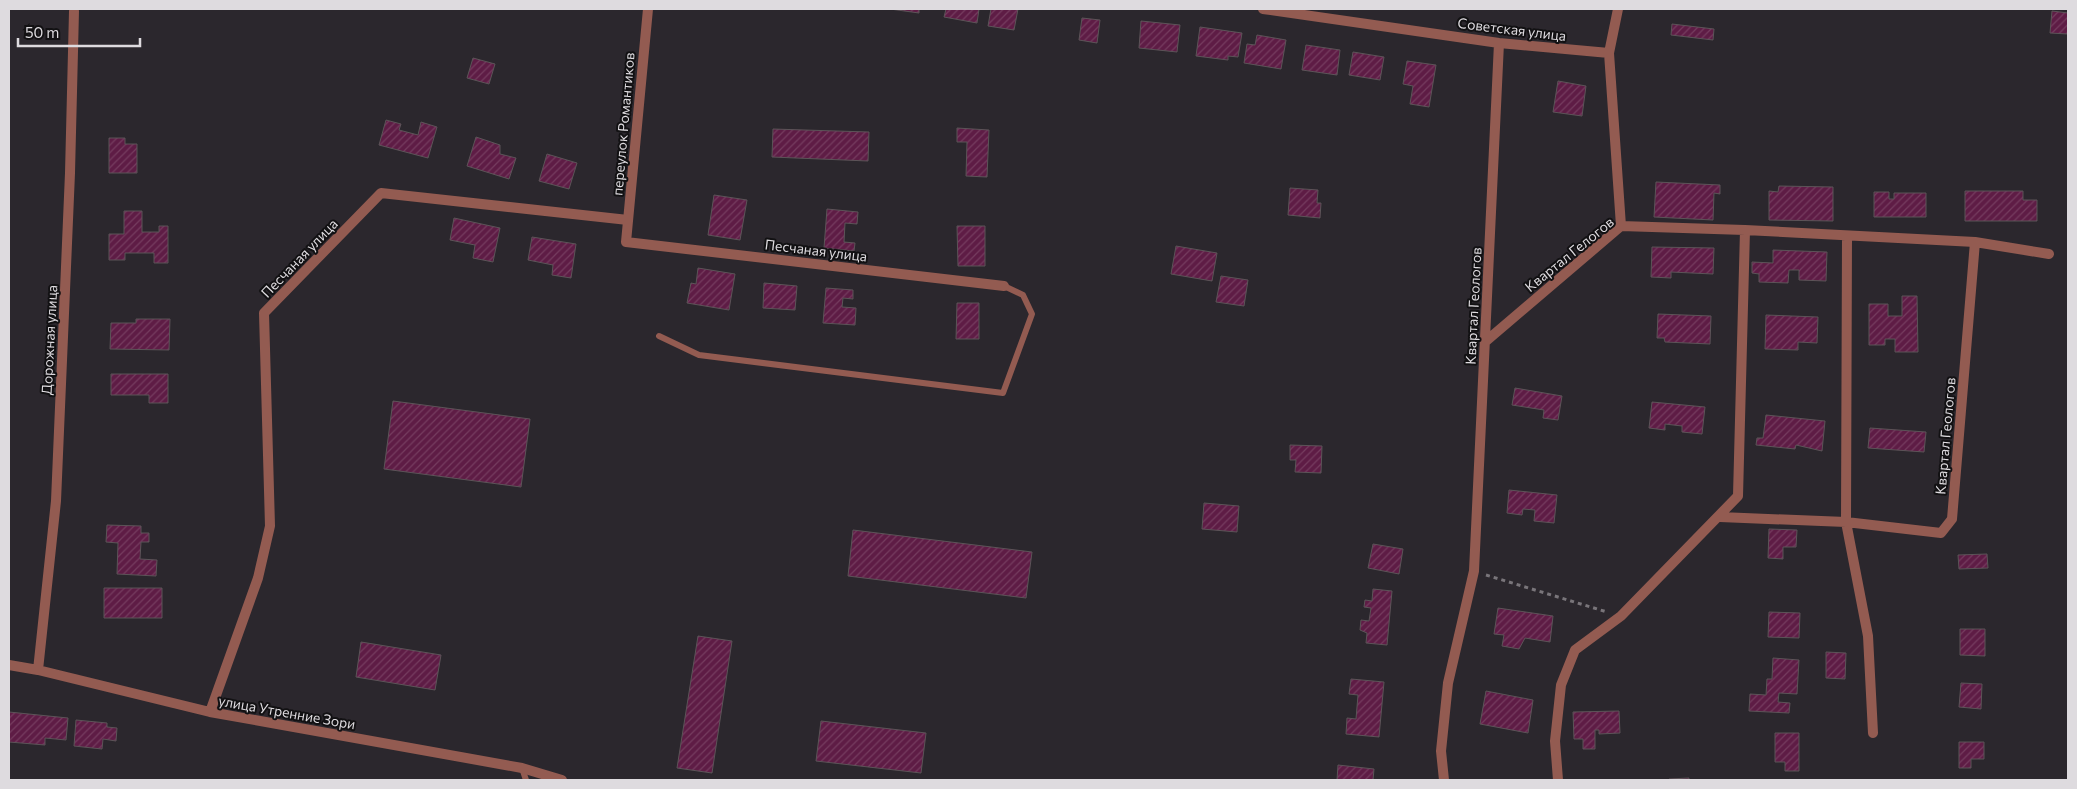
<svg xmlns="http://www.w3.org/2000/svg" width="2077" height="789" font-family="Commissioner,sans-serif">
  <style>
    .building { fill: url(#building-hatch); stroke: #5c5458 }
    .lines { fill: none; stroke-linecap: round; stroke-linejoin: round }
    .path { stroke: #79757a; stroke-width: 3; stroke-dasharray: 4 4; stroke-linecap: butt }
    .lane { stroke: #935b51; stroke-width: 6 }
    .street { stroke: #935b51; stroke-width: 10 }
    .labels { text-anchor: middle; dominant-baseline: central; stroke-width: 4; stroke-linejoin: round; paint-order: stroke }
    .street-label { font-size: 14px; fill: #dedbdf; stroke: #121113 }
  </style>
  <defs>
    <pattern id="building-hatch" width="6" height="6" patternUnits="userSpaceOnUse" patternTransform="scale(1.25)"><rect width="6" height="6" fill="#5e1c45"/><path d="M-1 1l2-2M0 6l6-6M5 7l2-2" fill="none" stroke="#753c5f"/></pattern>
  </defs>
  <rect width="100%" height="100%" fill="#2b272d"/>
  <path class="building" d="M890,9H919V13Z
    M946,9H979L977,23L944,17Z
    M991,9H1018L1014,30L988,26Z
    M2052,11L2068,13V34L2050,33Z
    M1082,18L1100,20L1097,43L1079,40Z
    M1141,21L1180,25L1177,52L1139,48Z
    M1672,24L1714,29L1713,40L1671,35Z
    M1200,27L1242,33L1238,57L1228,56V60L1196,56Z
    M1257,35L1286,40L1281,69L1244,63L1247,44L1255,45Z
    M1306,45L1340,50L1337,75L1302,70Z
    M1353,52L1384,57L1380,80L1349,75Z
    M473,58L495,64L489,84L467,78Z
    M1407,61L1436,65L1429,107L1410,104L1413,86L1403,84Z
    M1558,81L1586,86L1582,116L1553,112Z
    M386,120L401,124L399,130L418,135L421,122L437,127L428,158L379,145Z
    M957,128L989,130L987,177L966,176L967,142H957Z
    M773,129L869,132L868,161L772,157Z
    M476,137L500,145V154L516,158L509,179L467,166Z
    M109,138H125V144H137V173H109Z
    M547,154L577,163L569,189L539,181Z
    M1656,182L1720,185V194L1714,193L1713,220L1654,217Z
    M1779,186L1833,187V221L1769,220V191L1778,192Z
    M1290,188L1318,190L1317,203H1321L1320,218L1288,215Z
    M1965,191H2023V200H2037V221H1965Z
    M1874,192H1889V199H1894V193H1926V217H1874Z
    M714,195L747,200L740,240L708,235Z
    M827,209L858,212L857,224L845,223L844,242L855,243L854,251L824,248Z
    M124,211H142V232H159V226H168V263H154V253H125V260H109V234H124Z
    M454,218L500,228L493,262L473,258L475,245L450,240Z
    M957,226H985V266H958Z
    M532,237L576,244L571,278L552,275L553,265L528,260Z
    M1176,246L1217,253L1212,281L1171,274Z
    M1652,247L1714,248L1713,274L1671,272V278L1651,277Z
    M1773,250L1827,252L1826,281L1799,280V270H1789L1788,283L1759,282V274L1752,273V262L1773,263Z
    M698,268L735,274L729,310L687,303L691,283L696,284Z
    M1221,276L1248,280L1244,306L1216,302Z
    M764,283L797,286L795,310L763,308Z
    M826,288L853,290V299L843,298L842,307L856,308L855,325L823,323Z
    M1902,296H1917L1918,352H1895V339H1885V345H1869V304H1888V316H1902Z
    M957,303H979V339H956Z
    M1658,314L1711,316L1710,344L1665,342L1664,338H1657Z
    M1766,315L1818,317L1817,343L1798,342V350L1765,349Z
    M136,319H170L169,350L110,349L111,323H136Z
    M111,374H168V403H149V395H111Z
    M1515,388L1562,396L1558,420L1543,418L1544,410L1512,405Z
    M393,401L530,419L521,487L384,469Z
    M1652,402L1705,407L1702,434L1682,432V426L1665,424V430L1649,428Z
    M1766,415L1825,421L1822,451L1796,445L1795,449L1756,445L1757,438H1763Z
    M1870,428L1926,432L1924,452L1868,448Z
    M1290,445L1322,446L1321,473L1295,472L1296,460H1290Z
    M1509,490L1557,495L1554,523L1534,521L1535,510L1523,509L1522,515L1507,513Z
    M1204,503L1239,506L1237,532L1202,529Z
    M107,525L141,526V533H149V542H141L140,559L157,560L156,576L117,574L118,543L106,542Z
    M1769,529L1797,530L1796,547H1783V559L1768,558Z
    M853,530L1032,552L1026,598L848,576Z
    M1373,544L1403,549L1399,574L1368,568Z
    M1987,554L1988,568L1959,569L1958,555Z
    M104,588H162V618H104Z
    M1373,589L1392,591L1387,645L1366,643L1367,633L1360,630L1361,620L1369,621L1371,608L1364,607L1365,600L1372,601Z
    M1498,608L1553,616L1550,642L1525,638L1519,649L1502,646L1504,635L1494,634Z
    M1769,612L1800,613L1799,638L1768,637Z
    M1960,629H1985V656L1960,655Z
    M698,636L732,641L712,773L677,768Z
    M361,642L441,655L435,690L356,677Z
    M1826,652L1846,653L1845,679L1826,678Z
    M1773,658L1799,660L1797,694L1779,693L1778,702L1790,703L1789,713L1749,711L1750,694L1766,695L1767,679H1772Z
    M1351,679L1384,682L1379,737L1346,734L1347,718L1356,719L1358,695L1349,694Z
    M1961,683L1982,684L1981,709L1959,707Z
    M1486,691L1533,700L1528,733L1480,724Z
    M1619,711L1620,733L1599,734V730H1595V749H1583V739H1574L1573,712Z
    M9,712L68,718L66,740L45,738V745L9,742Z
    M76,720L107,723V727L117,728L116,741L103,739L102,749L74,746Z
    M821,721L926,733L921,773L816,761Z
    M1775,733H1799V771H1785V762H1775Z
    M1959,742H1984V759H1971V768H1959Z
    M1338,765L1374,769L1373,780H1337Z
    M1689,778V780H1669V779Z"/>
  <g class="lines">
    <path class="path" d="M1486,575L1607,612"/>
    <path class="lane" d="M659,336L699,355L1003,393L1032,314L1023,295L1004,286
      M522,768L526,780"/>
    <path class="street" d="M648,9L626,242L1004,286
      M1263,9L1499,43L1609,53
      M1618,9L1609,53L1621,226
      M1847,237L1846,522L1941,533L1952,519L1975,242
      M1485,342L1621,226L1745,230
      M1720,517L1846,522L1868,636L1873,733
      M9,665L38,670L210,712L522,768L562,780
      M38,670L56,501L70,173L74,11
      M210,712L258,578L270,526L264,313L381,193L628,220
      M1444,780L1441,751L1448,683L1474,571L1499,43
      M1558,780L1555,741L1561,685L1575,650L1621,616L1738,496L1745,230L1975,242L2049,254"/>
  </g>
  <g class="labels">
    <g class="street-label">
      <text transform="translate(1512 29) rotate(7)">Советская улица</text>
      <text transform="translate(623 124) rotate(-85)">переулок Романтиков</text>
      <text transform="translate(816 250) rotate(7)">Песчаная улица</text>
      <text transform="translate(1569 254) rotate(-39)">Квартал Гелогов</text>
      <text transform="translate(299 258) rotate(-46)">Песчаная улица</text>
      <text transform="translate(1473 306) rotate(-87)">Квартал Геологов</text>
      <text transform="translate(49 340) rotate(-87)">Дорожная улица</text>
      <text transform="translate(1945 436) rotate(-85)">Квартал Геологов</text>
      <text transform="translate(287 712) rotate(10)">улица Утренние Зори</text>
    </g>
  </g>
  <rect width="2077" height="789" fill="none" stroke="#dedbdf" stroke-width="20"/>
  <path d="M18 38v8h122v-8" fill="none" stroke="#dedbdf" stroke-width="2.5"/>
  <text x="25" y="38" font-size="15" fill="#dedbdf" stroke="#121113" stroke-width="4" paint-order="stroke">50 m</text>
</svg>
